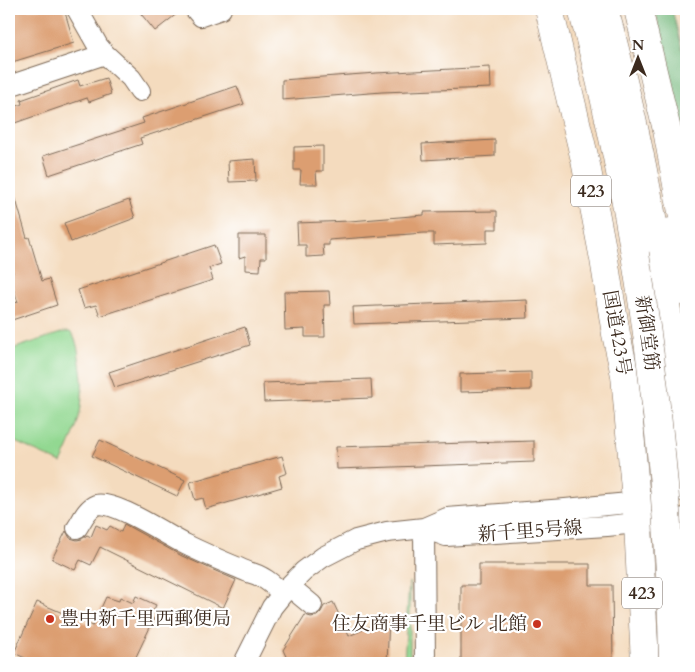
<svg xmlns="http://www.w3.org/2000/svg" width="695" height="672" font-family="Cardo,'Noto Serif JP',serif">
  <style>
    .green { fill: #92d891; stroke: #668158 }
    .forest { fill: #75b87b; stroke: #58714c }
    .building { fill: #dc9e71 }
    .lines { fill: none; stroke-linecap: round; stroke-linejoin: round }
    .minor-casing { stroke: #7c6856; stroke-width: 22 }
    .highway-casing { stroke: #7c6856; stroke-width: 29 }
    .minor { stroke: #fff; stroke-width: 20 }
    .highway { stroke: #fff; stroke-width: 28 }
    .highway-bridge-casing { stroke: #7c6856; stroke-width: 29; stroke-linecap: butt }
    .highway-bridge { stroke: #fff; stroke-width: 28 }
    .poi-dot { fill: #c8321e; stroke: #fff; stroke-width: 2 }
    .labels { text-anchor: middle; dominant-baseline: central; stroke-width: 4.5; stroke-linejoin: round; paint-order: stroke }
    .shield { fill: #fff; stroke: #766a62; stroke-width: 1 }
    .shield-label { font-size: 18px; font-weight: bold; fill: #3b2a1e }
    .street-label { font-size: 19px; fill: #3b2a1e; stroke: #fff }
    .poi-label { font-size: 19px; fill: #3b2a1e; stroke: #fff; text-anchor: start }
  </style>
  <rect width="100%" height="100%" fill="#fff"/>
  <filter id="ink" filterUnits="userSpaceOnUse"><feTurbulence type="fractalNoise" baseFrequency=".02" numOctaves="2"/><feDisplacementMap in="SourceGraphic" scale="10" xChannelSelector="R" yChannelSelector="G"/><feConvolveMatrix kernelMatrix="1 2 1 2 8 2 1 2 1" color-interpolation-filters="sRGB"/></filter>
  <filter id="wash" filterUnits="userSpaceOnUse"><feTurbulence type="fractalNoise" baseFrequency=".0096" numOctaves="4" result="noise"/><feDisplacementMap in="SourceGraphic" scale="20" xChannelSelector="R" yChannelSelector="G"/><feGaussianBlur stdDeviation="1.12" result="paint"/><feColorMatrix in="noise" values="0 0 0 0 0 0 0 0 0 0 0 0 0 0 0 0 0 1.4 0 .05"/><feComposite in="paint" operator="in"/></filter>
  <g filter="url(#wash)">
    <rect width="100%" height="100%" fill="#f4dbbe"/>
    <path class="green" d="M64,332H70C76,337 78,349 79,357C87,400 80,424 61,463L9,439V350Z
      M409,582L410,583V663H404Z"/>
    <path class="forest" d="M655,9H672L686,64V147Z"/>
    <g id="blocks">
      <path class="building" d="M9,9H64L74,43L9,63Z
        M137,9H183L155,31Z
        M490,67L491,88L382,92L282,100V80L376,73Z
        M106,78L111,94L89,102L87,98L9,125V109L22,104L21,100L78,80L80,86Z
        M237,86L244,104L140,138L142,144L49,175L43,156L144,123L142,118Z
        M495,140V156L423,160L422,144Z
        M323,146V171H316L317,184H300L301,170H294V147Z
        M255,159L256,181L229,182L228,161Z
        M12,186L27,238L29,237L42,281L49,279L57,305L9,321V305L18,302L9,277V274L13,273L9,257V187Z
        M129,200L135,218L71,242L64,223Z
        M497,211V229H487V243L434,245V233H424L329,240V245H323L324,256L306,257V245H298L297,223L350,221L424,215V212Z
        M239,235H266V258H261L260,271L245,270V256L239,258Z
        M214,245L221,264L209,268L213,280L100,316L96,305L84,308L78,290Z
        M329,291L330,305H324L325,337H305V329L285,330L284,292Z
        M527,300L528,318L354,324L353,307Z
        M245,327L250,345L115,388L109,372Z
        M531,372V390L460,392V374Z
        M371,379L372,398L264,402L263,383Z
        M100,440L185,480L177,496L92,456Z
        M534,441V462L337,469L336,447Z
        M282,456L287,473L279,476L282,487L206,509L203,498L195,500L190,482Z
        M124,524L182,556L236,580L223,608L100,547L91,565L80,560L75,570L52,559L66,531L70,538L77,540L82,539L87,535L91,537L96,525L107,530L110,526L121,532Z
        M479,564H590V585H612L613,663H461V585H479Z
        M136,596L156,605L150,618L154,619L133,663H36L14,653L37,602L93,626L106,597L119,601L120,597L133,603Z
        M333,602L349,636L389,618L387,663H289L283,650L305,615L311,617L317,616L321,612L324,606Z"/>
    </g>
  </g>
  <g filter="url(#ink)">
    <use href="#blocks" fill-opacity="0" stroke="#7c6856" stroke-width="1"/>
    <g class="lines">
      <g class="minor-casing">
        <path id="minor" d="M77,9L98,46L105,54L131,78L140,91
          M195,9L201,16L221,9
          M9,86L105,54
          M77,528C82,521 86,509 96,505C114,499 169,537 187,545C207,555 227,563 248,572C262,575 271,583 282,593
          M424,528L446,536L607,526L686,518
          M424,528L425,663
          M289,586L312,605
          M244,663L272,607L289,586L304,571L323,557L356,540L387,532L424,528L447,518L565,509L650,501"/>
      </g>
      <g class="highway-casing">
        <path id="highway" d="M549,9L585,160L604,259L616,334L625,375L638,523L645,663
          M582,9C604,89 621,171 635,254
          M604,9C648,164 674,327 686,488
          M638,9L667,130L686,234
          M671,232L682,280L686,292"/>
      </g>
      <use href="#minor" class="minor"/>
      <use href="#highway" class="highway"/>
      <g class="highway-bridge-casing">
        <path id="highway-bridge" d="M635,254C657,389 671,526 673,663"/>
      </g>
      <use href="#highway-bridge" class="highway-bridge"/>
    </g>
  </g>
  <g class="poi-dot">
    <circle cx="50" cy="619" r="5"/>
    <circle cx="537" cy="624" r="5"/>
  </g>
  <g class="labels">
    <g class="shield">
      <rect x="571" y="175.5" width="40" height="31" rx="4"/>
      <rect x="622" y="577.5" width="40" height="31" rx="4"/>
    </g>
    <g class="shield-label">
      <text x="591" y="191">423</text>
      <text x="642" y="593">423</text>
    </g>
    <g class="street-label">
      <text transform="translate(617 333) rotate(80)">国道423号</text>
      <text transform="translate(647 333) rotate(82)">新御堂筋</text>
      <text transform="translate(530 531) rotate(-4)">新千里5号線</text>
    </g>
    <g class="poi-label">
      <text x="60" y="619">豊中新千里西郵便局</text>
      <text x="527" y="624" text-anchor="end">住友商事千里ビル 北館</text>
    </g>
  </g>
  <rect width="695" height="672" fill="none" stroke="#fff" stroke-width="30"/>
  <g transform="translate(638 58)" stroke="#ffffff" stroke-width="4" paint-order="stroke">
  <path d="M0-4L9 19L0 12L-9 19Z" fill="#3b2a1e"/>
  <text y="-8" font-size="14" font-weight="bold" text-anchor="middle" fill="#3b2a1e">N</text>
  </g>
</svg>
